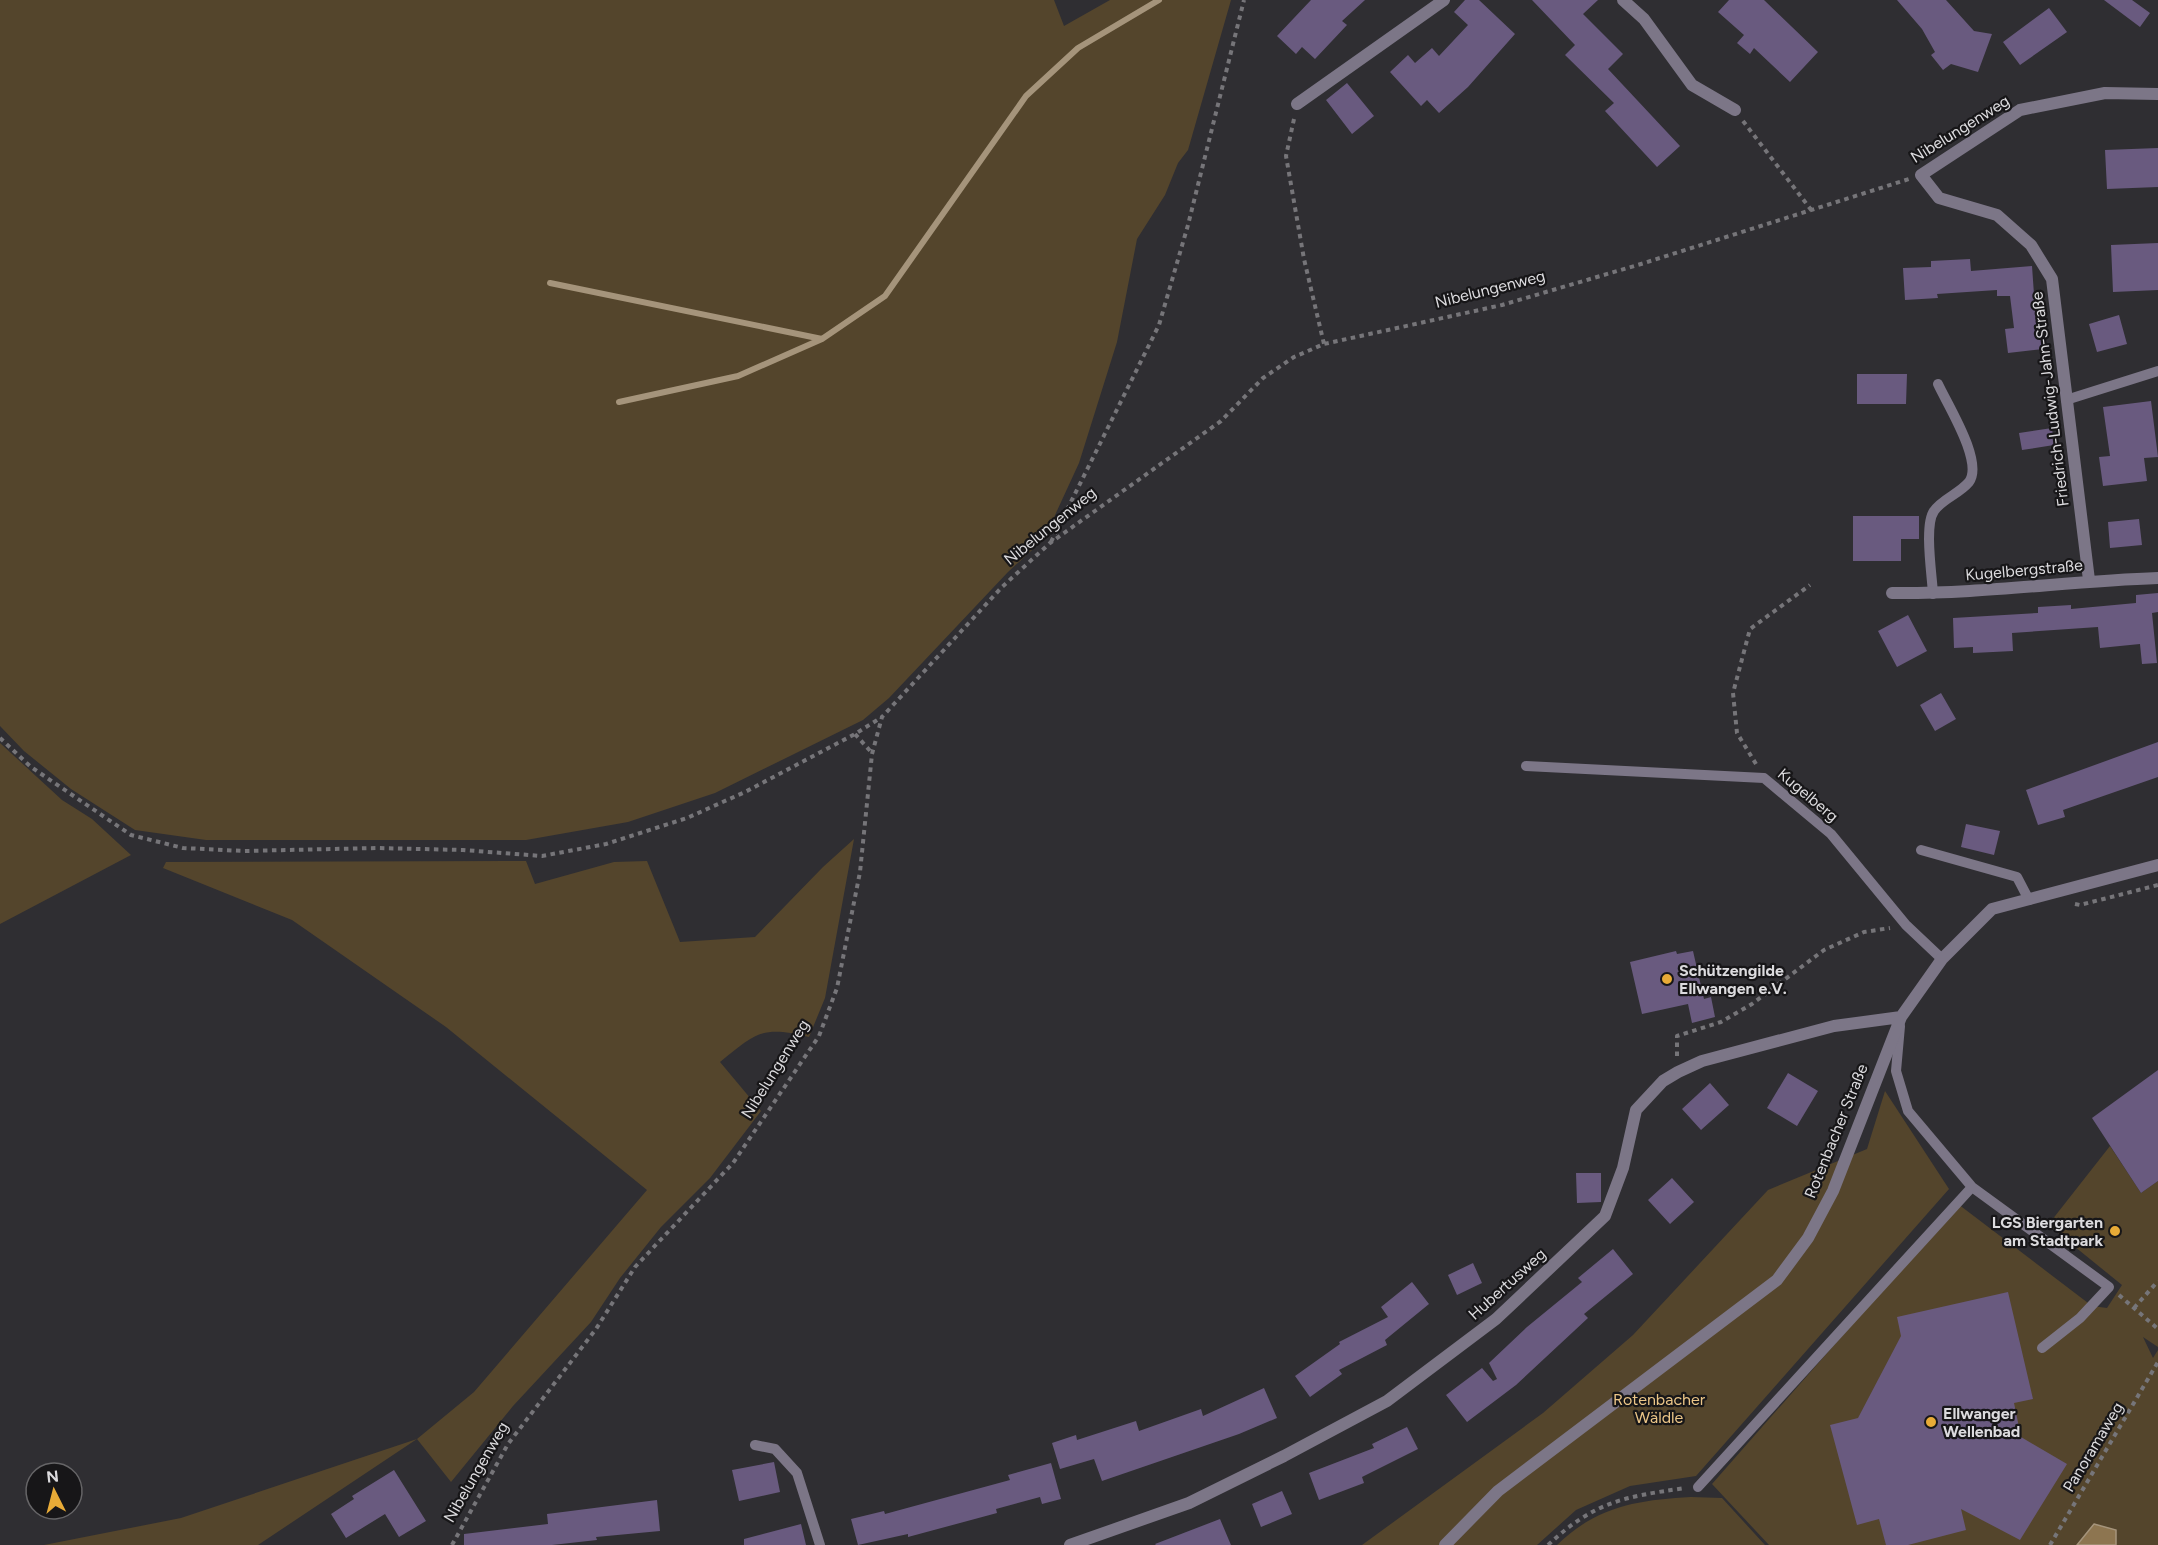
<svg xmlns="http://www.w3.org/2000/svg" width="2158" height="1545" font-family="Figtree,sans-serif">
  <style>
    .green { fill: #54452c }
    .water { fill: #8d7550; stroke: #a5947b; stroke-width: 1.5 }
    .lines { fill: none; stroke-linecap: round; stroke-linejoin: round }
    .stream { stroke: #a5947b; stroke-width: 6 }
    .building { fill: #695a7f }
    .path { stroke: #767579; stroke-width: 4; stroke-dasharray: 4.5 4.5; stroke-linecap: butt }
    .lane { stroke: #7c7687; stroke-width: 10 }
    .street { stroke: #7c7687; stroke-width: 12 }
    .poi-dot { fill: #e8ab37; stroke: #171618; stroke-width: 2 }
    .labels { text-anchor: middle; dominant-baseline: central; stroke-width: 4.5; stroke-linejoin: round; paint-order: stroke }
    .street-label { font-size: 16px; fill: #dcdbde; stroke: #171618 }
    .poi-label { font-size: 16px; font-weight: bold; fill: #dcdbde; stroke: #171618; text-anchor: start }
    .park-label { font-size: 16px; fill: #ecc688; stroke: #171618 }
  </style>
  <rect width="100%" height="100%" fill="#2f2e32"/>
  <path class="green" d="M0,0H1054L1064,26L1110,0H1231L1188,150L1178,163L1165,195L1137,239L1117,342L1079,463L1044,539L1008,572L889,698L863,720L715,793L628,822L526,840H206L135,830L71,789L24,751L0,726Z
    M0,743L62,800L92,819L131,855L0,924Z
    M854,839L825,998L809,1037C762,1025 756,1033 720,1062L761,1111L710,1178L661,1227L620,1278L591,1322L513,1406L451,1482L417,1439L258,1545H44L181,1518L417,1439L474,1392L647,1190L446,1027L292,920L163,868L166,862L526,861L535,884L614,862L647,861L680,942L755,937L823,867Z
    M1885,1091L1949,1189L1696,1476L1630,1486L1576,1510L1537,1545H1362L1543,1413L1633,1335L1768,1190L1867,1149Z
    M2110,1146L2141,1193L2158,1181V1347L2143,1337L2153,1358L2158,1350V1545H1769L1712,1484L1958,1204L2092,1306L2107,1308L2122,1285L2048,1225Z
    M1691,1497L1722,1498L1765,1545H1557C1597,1506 1638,1500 1691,1497Z"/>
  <path class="water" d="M2094,1524L2116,1530V1545H2077Z"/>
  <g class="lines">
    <path class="stream" d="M550,283L822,339
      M619,402L738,376L822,339L885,296L1026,96L1078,48L1159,0"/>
  </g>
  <path class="building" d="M1311,0H1365L1342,21L1347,25L1315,59L1302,47L1296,54L1277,36Z
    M1465,0H1479L1515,34L1468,87L1439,113L1427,100L1421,106L1390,72L1408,55L1415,63L1432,48L1439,56L1468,25L1454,12Z
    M1532,0H1598L1583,14L1623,54L1608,69L1680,146L1657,167L1605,111L1614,103L1565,55L1575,45Z
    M1729,0H1764L1818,52L1790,82L1754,48L1750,54L1737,43L1744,35L1718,12Z
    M1897,0H1946L1974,31L1992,34L1978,72L1951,64L1943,70L1931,55L1935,52L1922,29Z
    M2104,0H2132L2150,13L2140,27Z
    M2049,8L2067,32L2020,65L2003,42Z
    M1347,83L1374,116L1352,134L1326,100Z
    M2158,148V187L2107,189L2105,150Z
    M2158,243V290L2113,292L2111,245Z
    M1970,259L1971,271L2032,266L2036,323H2040L2043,349L2008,353L2005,329L2014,328L2010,296H1997V290L1937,294L1938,298L1905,300L1903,268L1931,267V261Z
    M2119,315L2127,344L2097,352L2089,324Z
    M1857,374H1907L1906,404H1857Z
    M2151,401L2158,457L2144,458L2147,481L2103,486L2099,457L2110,456L2103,407Z
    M2052,428L2054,445L2022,450L2019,433Z
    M1853,516H1919V539H1901V561H1853Z
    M2139,519L2142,545L2110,548L2108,522Z
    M2158,593V612L2152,613L2157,663L2142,664L2140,644L2100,648L2098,627L2012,633L2013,651L1973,653V647L1954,648L1953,618L2038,613V607L2071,605V609L2136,603V595Z
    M1908,615L1927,651L1897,667L1878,631Z
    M1941,693L1956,719L1935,731L1920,705Z
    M2158,742V777L2063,810L2065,817L2038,825L2026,790Z
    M1966,824L2000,831L1994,855L1961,847Z
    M1676,951L1677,954L1693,951L1704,999L1711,997L1715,1017L1692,1023L1688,1004L1642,1014L1630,962Z
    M2158,1070V1181L2141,1193L2092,1118Z
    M1788,1073L1818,1091L1797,1126L1767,1108Z
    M1710,1083L1729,1105L1701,1130L1682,1109Z
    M1576,1173H1601V1202L1577,1203Z
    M1672,1178L1694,1202L1670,1224L1648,1200Z
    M1613,1249L1633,1274L1584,1314L1588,1318L1516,1385L1467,1422L1446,1395L1482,1368L1493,1381L1497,1379L1489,1363L1527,1327L1582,1282L1578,1278Z
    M1473,1263L1482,1283L1457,1295L1448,1275Z
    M1412,1282L1429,1304L1385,1340L1387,1345L1339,1370L1342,1374L1310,1397L1295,1376L1340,1344L1339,1342L1388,1317L1381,1307Z
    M2008,1292L2033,1399L2014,1403L2021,1437L2067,1464L2020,1540L1961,1509L1966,1530L1908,1545H1886L1879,1519L1857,1525L1830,1425L1858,1418L1901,1336L1897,1317Z
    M1264,1388L1277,1418L1239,1434L1102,1481L1094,1459L1060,1469L1052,1443L1076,1435L1077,1440L1136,1421L1139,1431L1201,1409L1203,1416Z
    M1407,1427L1418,1449L1362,1477L1364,1483L1319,1500L1309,1473L1374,1448L1372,1444Z
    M774,1462L780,1492L739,1501L732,1470Z
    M1051,1463L1061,1499L1042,1504L1040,1497L996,1509L997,1513L960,1523L908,1537V1534L858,1545L851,1519L884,1511L885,1514L1010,1480L1008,1475Z
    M394,1470L426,1521L399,1537L385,1514L346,1538L331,1514L354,1499L352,1496Z
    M1282,1491L1292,1514L1261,1527L1252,1504Z
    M657,1500L660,1531L596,1537L597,1540L552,1545H464V1534L548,1524L547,1514Z
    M1220,1519L1231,1545H1156L1155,1544Z
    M801,1524L806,1545H744V1539Z"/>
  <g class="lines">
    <path class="path" d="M1294,119L1286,156L1304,259L1324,344
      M1743,121L1812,211
      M1051,542L1159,325L1188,225L1244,0
      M855,734L872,753
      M0,738L31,767L131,835L183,848L244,851L377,848L463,850L542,856L606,844L687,818L745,792L855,734L882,717
      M1756,764L1737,733L1733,693L1750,629L1810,585
      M2075,904L2080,905L2158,885
      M1677,1056V1036L1721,1022L1752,1004L1824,950L1864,932L1890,928
      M2119,1295L2158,1329
      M2134,1308L2158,1281
      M452,1545L508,1444L596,1329L635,1267L733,1163L819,1036L837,988L860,872L872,754L882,717L1002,587L1050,543L1221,421L1263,378L1294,357L1324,344L1502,305L1641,264L1909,179
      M1548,1545C1595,1501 1624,1497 1685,1488
      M2050,1545L2158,1362"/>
    <path class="lane" d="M2066,400L2158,371
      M1933,594C1932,575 1924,525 1934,511C1942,499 1959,494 1969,482C1984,462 1947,404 1938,384
      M1526,766L1764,778L1831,834L1906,925L1942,959
      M1921,850L2017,877L2029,900
      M1900,1026L1896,1071L1908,1111L1972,1187L2109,1287L2080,1318L2042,1348
      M755,1445L775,1449L797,1473L820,1545
      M1698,1487L1972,1187"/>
    <path class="street" d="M1623,0L1644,19L1692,85L1735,110
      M1297,104L1444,0
      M2089,580L2052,279L2031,245L1997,215L1939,198L1921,175L2020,110L2105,93L2158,94
      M1892,593C1981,594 2069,581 2158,578
      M1070,1545L1189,1503L1284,1456L1387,1401L1496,1319L1605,1216L1623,1168L1636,1110L1663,1081L1678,1072L1702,1061L1834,1026L1901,1017
      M1445,1545L1498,1491L1777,1280L1808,1238L1833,1191L1901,1017L1942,959L1992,909L2158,865"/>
  </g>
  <g class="poi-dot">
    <circle cx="1667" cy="979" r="6"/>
    <circle cx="2115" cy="1231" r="6"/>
    <circle cx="1931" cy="1422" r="6"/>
  </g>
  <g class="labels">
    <g class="street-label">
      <text transform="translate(1960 129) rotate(-32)">Nibelungenweg</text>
      <text transform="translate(1490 289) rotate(-14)">Nibelungenweg</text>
      <text transform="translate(2050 399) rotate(-97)">Friedrich-Ludwig-Jahn-Straße</text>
      <text transform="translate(1050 526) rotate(-39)">Nibelungenweg</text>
      <text transform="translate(2024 570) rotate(-5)">Kugelbergstraße</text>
      <text transform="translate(1808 795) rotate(40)">Kugelberg</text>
      <text transform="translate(775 1069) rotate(-58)">Nibelungenweg</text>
      <text transform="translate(1836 1131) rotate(-68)">Rotenbacher Straße</text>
      <text transform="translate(1507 1284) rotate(-42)">Hubertusweg</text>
      <text transform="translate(2093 1447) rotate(-59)">Panoramaweg</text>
      <text transform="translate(476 1472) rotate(-60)">Nibelungenweg</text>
    </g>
    <g class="poi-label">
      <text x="1679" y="970">Schützengilde<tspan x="1679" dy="18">Ellwangen e.V.</tspan></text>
      <text x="2103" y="1222" text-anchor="end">LGS Biergarten<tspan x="2103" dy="18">am Stadtpark</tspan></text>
      <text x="1943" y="1413">Ellwanger<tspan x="1943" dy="18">Wellenbad</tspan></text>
    </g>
    <g class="park-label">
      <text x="1659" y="1399">Rotenbacher<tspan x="1659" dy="18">Wäldle</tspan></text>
    </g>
  </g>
  <g transform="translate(54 1491) rotate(354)"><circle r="28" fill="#171618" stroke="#666567" stroke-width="1.5"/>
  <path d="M0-4.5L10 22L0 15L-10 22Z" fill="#e8ab37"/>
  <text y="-9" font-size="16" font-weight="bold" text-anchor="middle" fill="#dcdbde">N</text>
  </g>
</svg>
